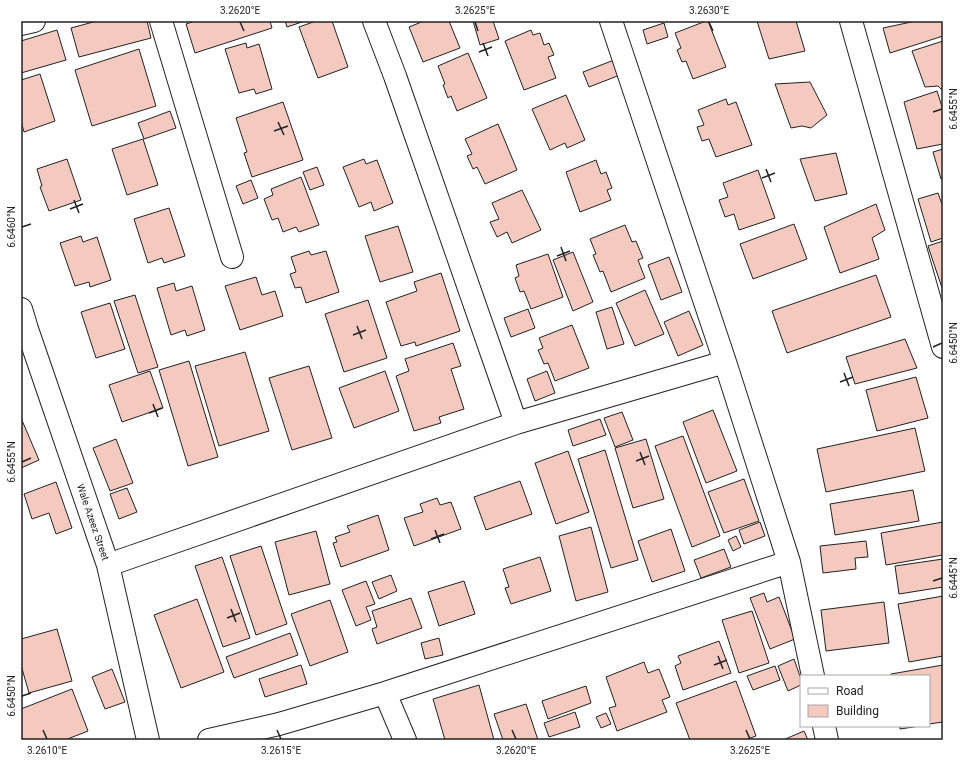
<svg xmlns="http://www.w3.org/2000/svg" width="964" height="761" font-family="Roboto,sans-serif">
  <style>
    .building { fill: #f3c9c0; stroke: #222 }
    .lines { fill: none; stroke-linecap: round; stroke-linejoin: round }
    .minor-casing { stroke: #222; stroke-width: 24 }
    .minor { stroke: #fff; stroke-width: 22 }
    .ticks { fill: none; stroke: #222; stroke-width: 1.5 }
    .labels { text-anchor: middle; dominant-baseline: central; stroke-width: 3; stroke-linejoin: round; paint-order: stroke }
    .street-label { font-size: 10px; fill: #222; stroke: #fff }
    .neatline { fill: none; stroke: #222; stroke-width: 1.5 }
    .ticks-label { font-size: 10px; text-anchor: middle; fill: #222 }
  </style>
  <rect width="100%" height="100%" fill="#fff"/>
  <path class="building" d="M97,21H147L151,38L79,57L71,28Z
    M195,21H270L272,28L195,53L186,24Z
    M285,21H305L287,27Z
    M316,21H332L348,67L318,78L299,27Z
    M424,21H449L460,48L423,62L409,27Z
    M473,21H493L499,39L480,45Z
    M706,21H708L726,67L693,79L686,61L682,62L677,50L681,48L675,33Z
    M757,21H796L805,51L769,59Z
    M916,21H943V36L890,53L883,28Z
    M664,23L668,37L647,44L643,30Z
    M57,30L66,60L21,73V41Z
    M531,30L533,35L540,33L544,45L549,43L554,55L548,57L556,78L524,90L505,41Z
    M943,41V91L938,86L925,87L912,51Z
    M246,43L247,48L259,44L272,89L256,94L254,89L239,93L225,49Z
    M139,49L156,106L92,126L75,70Z
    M468,53L487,98L457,111L451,96L448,98L443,85L445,84L438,66Z
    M614,60L620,75L589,87L583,72Z
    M40,74L55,121L24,132L21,121V80Z
    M810,82L827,115L811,128L802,126L791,128L775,84Z
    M937,91L943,110V144L917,149L904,102Z
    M566,95L585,140L567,148L565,143L550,150L532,109Z
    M726,99L728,105L736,102L752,145L716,157L709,139L702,141L697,127L704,125L698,110Z
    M283,102L303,160L252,177L244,153L247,152L236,118Z
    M170,111L176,128L144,139L138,123Z
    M498,124L517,170L485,184L477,167L473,169L467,156L472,154L465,139Z
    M143,139L158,185L127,195L112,149Z
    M943,149V178L941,179L933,152Z
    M836,153L847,194L815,201L800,159Z
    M67,159L81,200L49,211L40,187L42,186L37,169Z
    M364,159L366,164L377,160L393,203L374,211L371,202L359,207L343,167Z
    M596,160L601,174L606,172L612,188L607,190L611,200L580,212L566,172Z
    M317,167L324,185L310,190L303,172Z
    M758,170L775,218L739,230L734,214L725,217L719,200L728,197L723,183Z
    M301,177L319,225L299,232L296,227L283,232L278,218L272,220L264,199L273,195L271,189Z
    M251,180L258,198L243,204L236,186Z
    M522,190L541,230L512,243L507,232L497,237L490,222L499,219L492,203Z
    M938,193L943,207V238L931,242L918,199Z
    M876,204L885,230L872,238L879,259L840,273L824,227Z
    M169,208L185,256L164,263L162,258L148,263L134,219Z
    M794,224L807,259L753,279L740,244Z
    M625,225L632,242L636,241L643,258L638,260L645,278L611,292L603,271L600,272L593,255L596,254L590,239Z
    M398,226L413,272L380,282L365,236Z
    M81,236L83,242L97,237L111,280L90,287L89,282L75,286L60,243Z
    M943,241V291L928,246Z
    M309,251L311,255L326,251L339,292L306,303L301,287L295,288L290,274L296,272L291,257Z
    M573,252L593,302L573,311L553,260Z
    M548,254L563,297L531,309L524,291L520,292L515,278L519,276L516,265Z
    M669,257L682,292L661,300L648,265Z
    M441,273L460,331L416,346L415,342L401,346L386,302L417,291L414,282Z
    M876,275L891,317L787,353L772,311Z
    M256,277L262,295L275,291L283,316L240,330L225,286Z
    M174,283L176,291L192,286L205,330L187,336L185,330L171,335L157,288Z
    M645,290L664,334L635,346L616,303Z
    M135,295L158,367L138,373L114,301Z
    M368,300L387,358L344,372L325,314Z
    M110,303L125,349L96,358L81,312Z
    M612,307L624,344L607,349L596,312Z
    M528,309L535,328L511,337L504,318Z
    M689,311L703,345L678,356L664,322Z
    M572,325L589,368L555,381L548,363L544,364L538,350L543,348L539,338Z
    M905,339L917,368L855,384L846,357Z
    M453,343L461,366L451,369L464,409L439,417L441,423L414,431L396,376L409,371L405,359Z
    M245,352L269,431L219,446L195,366Z
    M189,361L218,457L188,466L159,370Z
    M309,366L332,438L292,450L269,378Z
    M150,371L163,408L122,422L109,385Z
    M385,371L399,411L354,428L339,388Z
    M547,371L555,393L535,401L527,379Z
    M916,377L928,418L877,431L866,390Z
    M713,410L737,471L706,483L683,422Z
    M622,412L633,440L615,447L604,418Z
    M21,418L39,460L21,468Z
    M600,419L606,435L573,446L568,430Z
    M915,428L925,471L826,492L817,449Z
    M683,436L720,536L692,547L655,446Z
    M116,439L133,483L110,491L93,448Z
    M646,439L664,499L633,508L615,448Z
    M605,450L638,560L611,568L578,459Z
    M568,451L589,512L556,524L535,463Z
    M744,479L759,521L724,533L708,492Z
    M520,481L532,514L486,530L474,497Z
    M56,482L72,528L56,534L49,513L32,519L24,494Z
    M127,488L137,512L119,519L110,494Z
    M913,490L919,521L835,535L830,504Z
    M437,498L440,505L451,502L461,529L414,546L404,518L423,512L420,504Z
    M378,515L389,550L341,567L333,543L337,542L335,537L350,532L347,526Z
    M760,522L765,536L744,544L739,530Z
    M943,522V555L886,565L881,533Z
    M591,527L608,592L576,601L559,536Z
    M671,529L685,571L652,582L638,541Z
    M316,531L330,584L289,595L275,542Z
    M736,536L741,547L733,551L728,540Z
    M866,541L868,557L855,558L856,569L823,573L820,546Z
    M261,546L287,624L256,635L230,556Z
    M724,549L731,567L701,578L694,560Z
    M222,557L250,638L223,647L195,566Z
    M540,557L551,591L511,604L505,588L509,587L503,569Z
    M943,559V587L899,594L895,566Z
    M391,575L397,591L379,599L372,582Z
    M366,581L375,604L366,607L371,620L356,626L342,590Z
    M464,581L475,614L439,626L428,592Z
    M764,593L767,602L779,597L795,639L770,649L750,598Z
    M943,596V656L909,662L898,604Z
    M411,598L422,628L377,644L372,629L377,627L372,611Z
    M197,599L224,672L181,688L154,615Z
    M330,600L348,652L310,666L291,614Z
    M884,602L889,643L826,651L821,610Z
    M752,611L769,663L739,673L722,620Z
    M57,629L72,681L29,693L21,665V639Z
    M290,633L298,655L234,678L226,657Z
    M439,638L443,655L425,659L421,643Z
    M719,641L731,673L683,690L675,666L681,663L678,656Z
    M794,659L801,679V685L788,691L778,666Z
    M644,662L648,673L659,669L670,697L662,700L667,712L617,731L609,708L616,706L606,677Z
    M301,665L307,684L265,697L259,679Z
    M943,665V722L929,724V676H891V674Z
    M775,666L780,680L753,690L747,676Z
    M112,669L125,702L105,709L92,677Z
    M736,681L756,736L745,740H690L676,703Z
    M479,685L494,740H445L433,699Z
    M586,686L591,703L548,719L542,701Z
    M72,689L88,731L65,740H21V709Z
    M526,704L538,740H503L494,714Z
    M575,712L580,727L549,737L544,723Z
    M606,713L611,724L601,728L596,717Z
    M900,726H920L900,729Z
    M804,731L808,740H783Z"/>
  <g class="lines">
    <g class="minor-casing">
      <path id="minor" d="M161,21L232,257
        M374,21L395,76L516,423
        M611,21L725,362L789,562L813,676
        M851,21L943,347
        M21,24L34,21
        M21,309L27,329L108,565L148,740
        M108,565L516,423L725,362
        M385,693L405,740
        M824,726L827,740
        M209,740L279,724L385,693L789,562"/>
    </g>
    <use href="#minor" class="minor"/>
  </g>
  <path class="ticks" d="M240,22L244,31M475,22L478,31M709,22L713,31M483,43L488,56M479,52L492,47M933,112L942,109M278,122L284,135M274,131L288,126M766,169L771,182M762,178L775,173M74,200L79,213M70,209L83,204M22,227L31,224M561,247L566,261M557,256L570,251M357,326L362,339M353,335L366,330M933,347L942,343M844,373L849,386M840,382L853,377M153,404L158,417M149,413L162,408M640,452L645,465M636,461L649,456M22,462L31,458M435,530L440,543M431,539L444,534M933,581L942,578M231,609L236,622M227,618L240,613M718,656L723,669M714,665L727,660M22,696L31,693M43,730L47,739M277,730L281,739M512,730L516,739M746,730L750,739"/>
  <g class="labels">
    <g class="street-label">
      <text transform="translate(93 522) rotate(71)">Wale Azeez Street</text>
    </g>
  </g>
  <rect width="964" height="761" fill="none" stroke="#ffffff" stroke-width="44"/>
  <rect x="800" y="675" width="130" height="52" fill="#ffffff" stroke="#a7a7a7"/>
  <rect x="808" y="688" width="20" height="6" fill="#ffffff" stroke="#a7a7a7"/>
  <text x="836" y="695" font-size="12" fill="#222222">Road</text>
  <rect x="808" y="705" width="20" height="12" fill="#f3c9c0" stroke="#a7a7a7"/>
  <text x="836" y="715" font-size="12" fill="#222222">Building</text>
  <rect x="22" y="22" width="920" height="717" class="neatline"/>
  <g class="ticks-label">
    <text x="240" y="14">3.2620°E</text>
    <text x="475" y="14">3.2625°E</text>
    <text x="709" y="14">3.2630°E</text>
    <text transform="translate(953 109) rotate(-90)" y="4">6.6455°N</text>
    <text transform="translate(11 227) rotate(-90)" y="4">6.6460°N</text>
    <text transform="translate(953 343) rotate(-90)" y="4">6.6450°N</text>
    <text transform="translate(11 462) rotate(-90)" y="4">6.6455°N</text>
    <text transform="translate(953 578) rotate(-90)" y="4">6.6445°N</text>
    <text transform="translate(11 696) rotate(-90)" y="4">6.6450°N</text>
    <text x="47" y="754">3.2610°E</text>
    <text x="281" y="754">3.2615°E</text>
    <text x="516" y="754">3.2620°E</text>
    <text x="750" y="754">3.2625°E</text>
  </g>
</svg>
